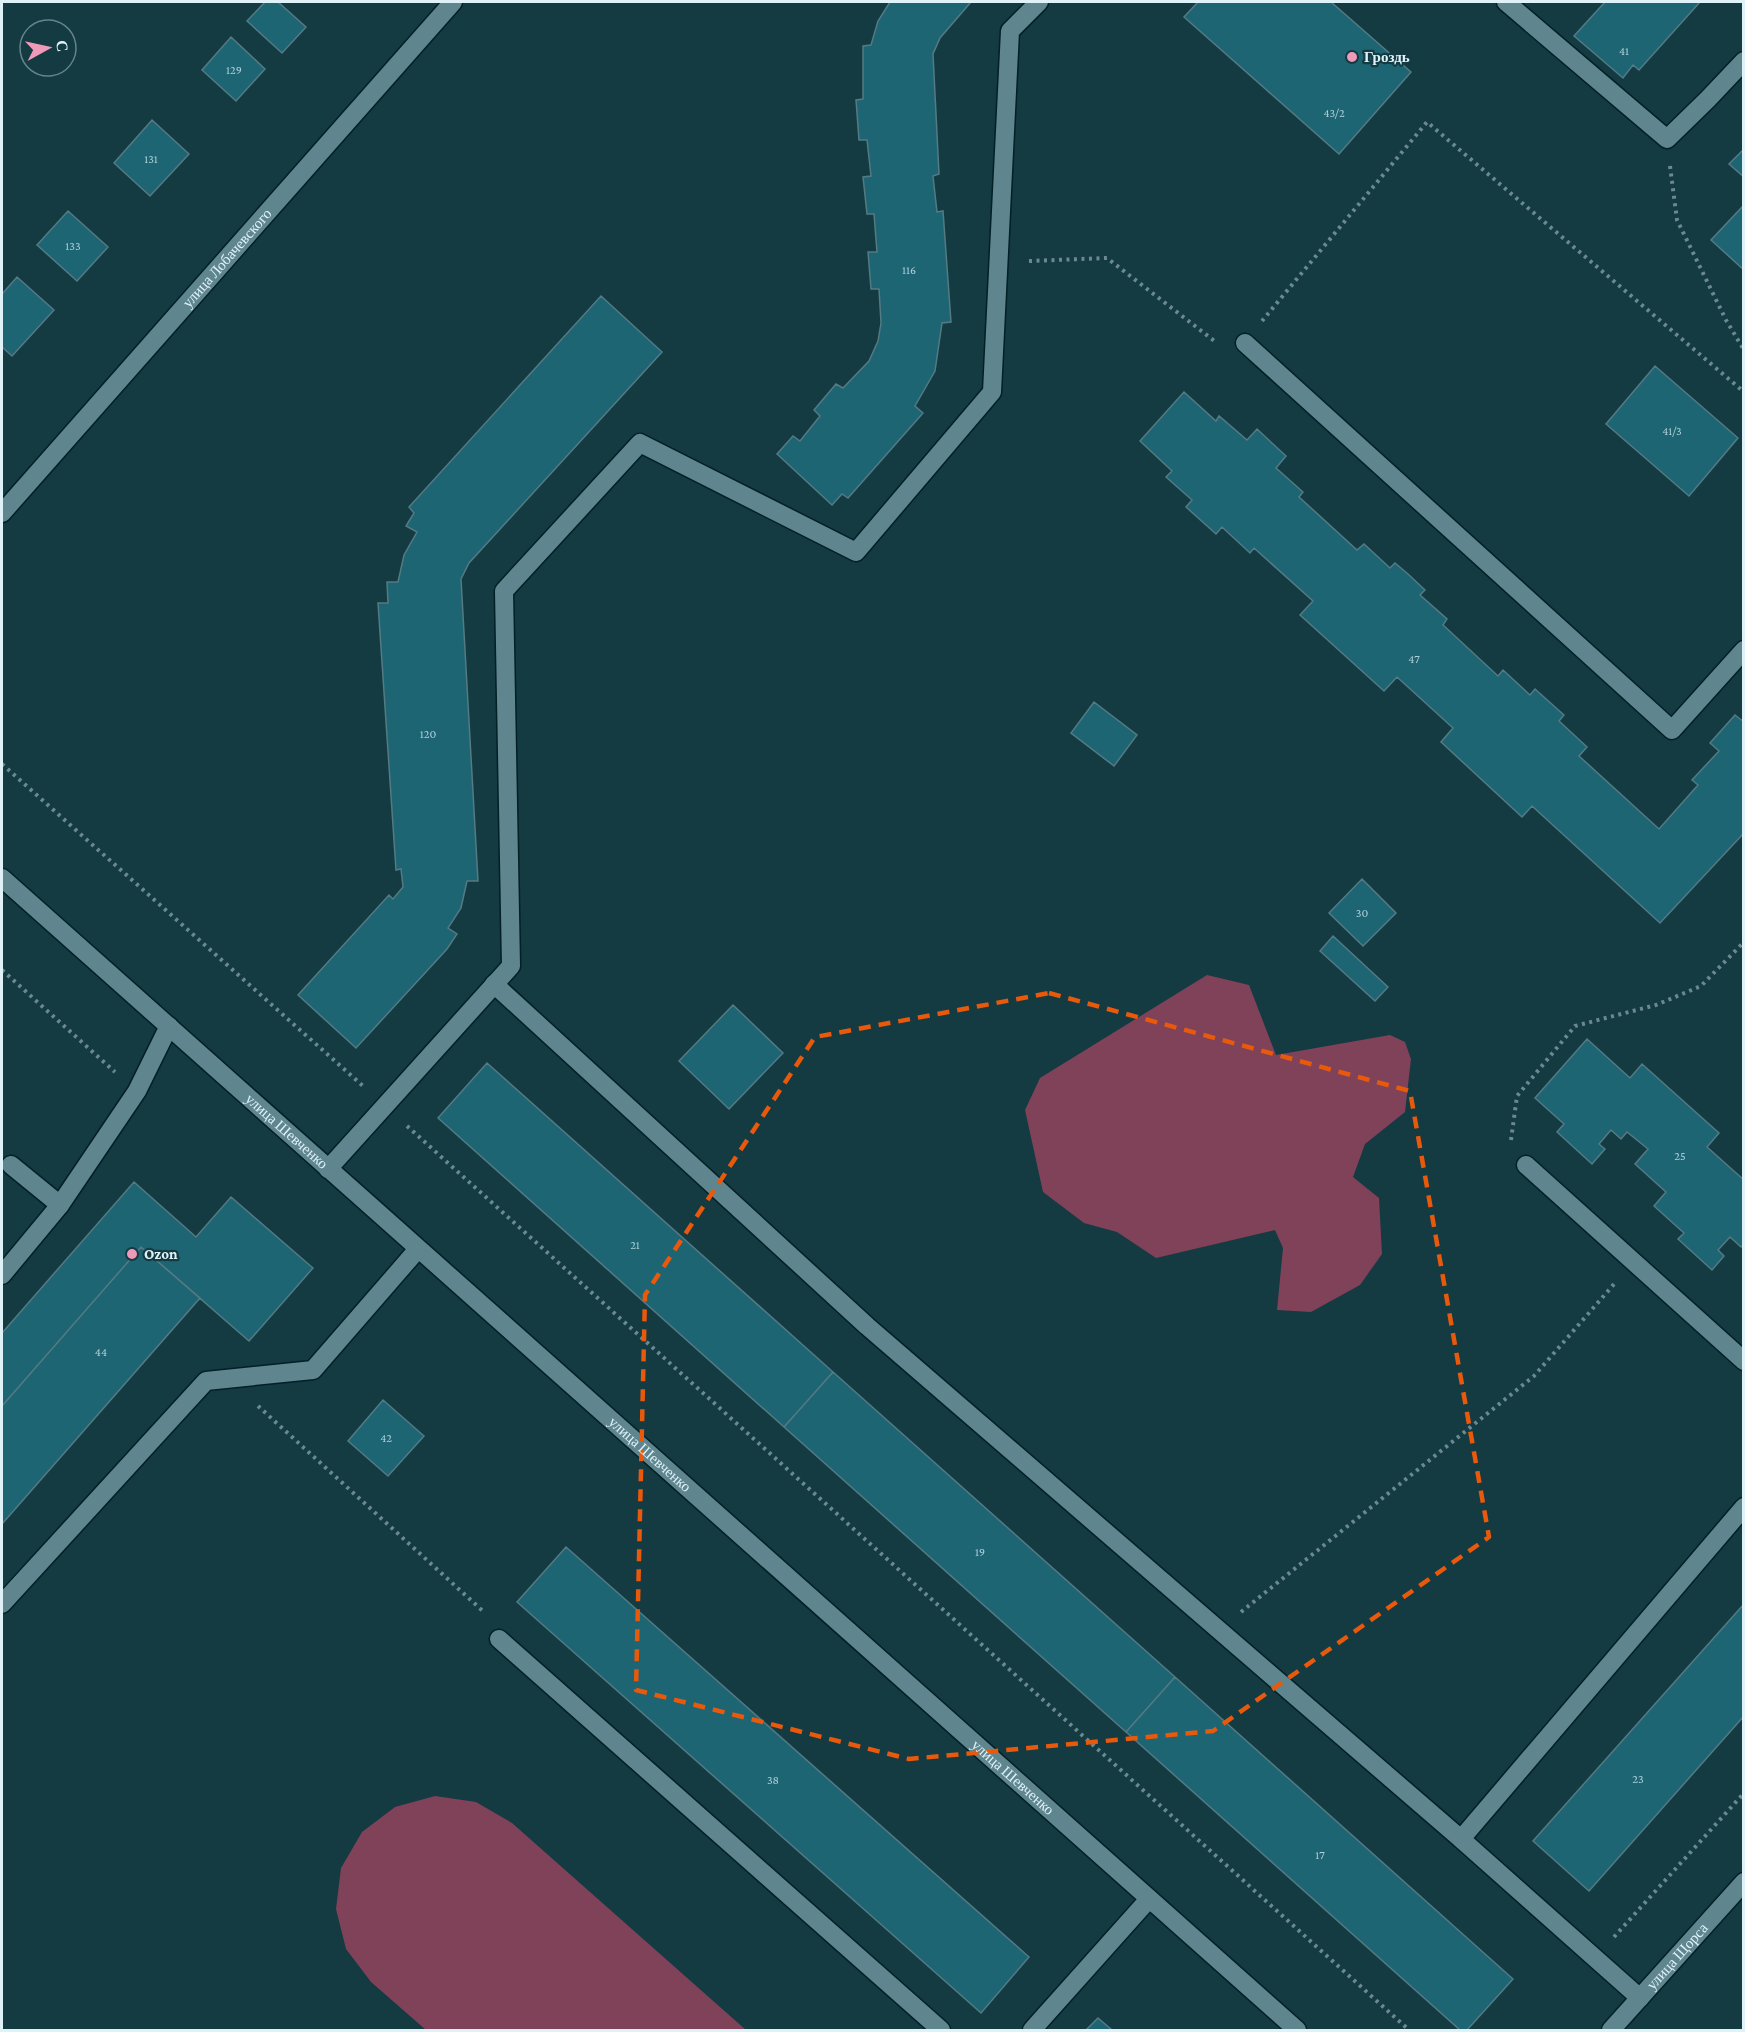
<svg xmlns="http://www.w3.org/2000/svg" width="1745" height="2032" font-family="'Crimson Pro',serif">
  <style>
    .green { fill: #7f4259 }
    .building { fill: #1e6574; stroke: #547a83; stroke-width: 1.5 }
    .lines { fill: none; stroke-linecap: round; stroke-linejoin: round }
    .minor-casing { stroke: #032026; stroke-width: 21 }
    .path { stroke: #6b8990; stroke-width: 4; stroke-dasharray: 3 4.5; stroke-linecap: butt }
    .minor { stroke: #5f858f; stroke-width: 18 }
    .marked { fill: none; stroke: #e8590c; stroke-width: 4.5; stroke-dasharray: 12 8; stroke-linejoin: round }
    .poi-dot { fill: #ef9ab8; stroke: #143a42; stroke-width: 2 }
    .labels { text-anchor: middle; dominant-baseline: central; stroke-width: 4.5; stroke-linejoin: round; paint-order: stroke }
    .number-label { font-size: 12px; fill: #aecfd7 }
    .poi-label { font-size: 15px; font-weight: bold; fill: #def2f8; stroke: #143a42; text-anchor: start }
    .street-label { font-size: 15px; fill: #def2f8; stroke: #143a42 }
  </style>
  <rect width="100%" height="100%" fill="#143a42"/>
  <path class="green" d="M1207,975L1249,985L1276,1055L1390,1035L1405,1042L1411,1059L1405,1112L1365,1144L1353,1177L1379,1198L1382,1254L1360,1285L1311,1312L1277,1310L1283,1248L1275,1230L1156,1258L1117,1232L1084,1223L1043,1192L1025,1110L1040,1078Z
    M435,1796L476,1802L512,1823L746,2030H426L371,1982L346,1949L336,1909L341,1868L362,1832L395,1807Z"/>
  <path class="building" d="M265,2H278L306,27L282,53L247,21Z
    M890,2H971L940,38L933,54L939,174L933,176L937,212L943,211L951,322L942,323L935,371L915,406L923,413L848,498L842,494L832,505L777,454L793,436L800,441L820,416L814,410L836,384L843,388L869,361L878,341L881,323L879,289H871L868,252H877L874,214H867L863,177L871,176L867,140H859L856,100L863,99V46L871,45L878,21Z
    M1198,2H1331L1411,72L1339,154L1184,17Z
    M1605,2H1700L1639,70L1633,65L1623,78L1574,36Z
    M231,37L265,69L236,101L202,70Z
    M152,120L189,154L150,196L114,163Z
    M1744,149V177L1729,164Z
    M1744,205V270L1711,240Z
    M68,211L108,247L77,281L37,245Z
    M17,277L54,310L12,356L2,347V294Z
    M601,296L662,352L469,563L461,579L478,881H467L461,908L448,928L457,934L447,949L356,1048L298,995L389,895L393,899L403,887L401,869L396,870L378,603H388L387,582H398L404,555L417,532L406,526L414,513L409,507Z
    M1655,366L1738,438L1689,496L1606,424Z
    M1184,392L1216,421L1219,416L1247,440L1257,429L1273,444L1286,456L1276,468L1303,492L1299,497L1357,550L1364,544L1390,568L1395,563L1408,574L1425,590L1420,595L1447,619L1443,625L1498,676L1503,670L1530,695L1535,689L1564,715L1559,721L1587,747L1579,756L1659,829L1698,785L1692,780L1719,751L1710,743L1735,715L1744,722V833L1660,923L1532,806L1522,817L1441,742L1453,728L1397,677L1384,691L1300,615L1313,601L1254,548L1250,553L1222,527L1216,534L1186,507L1192,500L1166,477L1172,471L1140,441Z
    M1094,702L1137,735L1114,766L1071,733Z
    M1362,879L1396,913L1363,946L1329,913Z
    M1333,936L1388,987L1375,1001L1320,951Z
    M733,1005L783,1053L729,1109L679,1061Z
    M1587,1039L1630,1078L1642,1064L1719,1133L1707,1147L1744,1180V1244L1741,1247L1730,1237L1718,1250L1724,1256L1712,1270L1678,1239L1684,1233L1654,1206L1666,1192L1635,1164L1648,1149L1627,1132L1621,1139L1611,1130L1599,1144L1605,1149L1592,1164L1557,1132L1564,1124L1535,1098Z
    M487,1063L833,1372L784,1427L438,1118Z
    M134,1182L196,1237L231,1197L313,1268L249,1341L141,1247L2,1406V1333Z
    M141,1247L200,1298L2,1524V1406Z
    M833,1372L1175,1677L1126,1732L784,1427Z
    M383,1400L424,1436L388,1476L348,1441Z
    M566,1547L1029,1957L981,2013L517,1602Z
    M1744,1604V1716L1589,1891L1533,1841Z
    M1175,1677L1513,1979L1467,2030H1460L1126,1732Z
    M1098,2018L1112,2030H1086Z"/>
  <g class="lines">
    <g class="minor-casing">
      <g id="minor">
        <path d="M1506,2L1667,139L1708,99L1744,61"/>
        <path d="M1245,343L1672,730L1744,650"/>
        <path id="s1" d="M2,513L453,2"/>
        <path id="s2" d="M2,878L1297,2030"/>
        <path d="M494,984L867,1326L1461,1839"/>
        <path d="M11,1165L60,1205"/>
        <path d="M1526,1165L1744,1361"/>
        <path d="M328,1169L511,966L504,591L640,443L856,552L992,392L1010,31L1039,2"/>
        <path d="M2,1275L60,1205L137,1091L169,1026"/>
        <path d="M2,1604L206,1381L313,1370L418,1249"/>
        <path d="M499,1639L941,2030"/>
        <path d="M1640,1998L1461,1839L1744,1507"/>
        <path d="M1032,2030L1149,1899"/>
        <path id="s3" d="M1611,2030L1744,1882"/>
      </g>
    </g>
    <path class="path" d="M1670,166L1677,220L1726,320L1744,350
      M1029,261L1107,258L1217,343
      M1262,321L1427,122L1744,392
      M2,764L364,1087
      M2,970L115,1072
      M407,1126L1409,2030
      M1511,1140L1517,1096L1575,1026L1656,1005L1701,986L1744,942
      M258,1406L485,1613
      M1241,1612L1534,1376L1615,1283
      M1614,1937L1744,1793"/>
    <use href="#minor" class="minor"/>
  </g>
  <path class="marked" d="M1049,993L1410,1091L1489,1537L1213,1731L909,1759L636,1690L645,1295L815,1037Z"/>
  <g class="poi-dot">
    <circle cx="1352" cy="57" r="6"/>
    <circle cx="132" cy="1254" r="6"/>
  </g>
  <g class="labels">
    <g class="number-label">
      <text x="1624" y="51">41</text>
      <text x="234" y="70">129</text>
      <text x="1334" y="113">43/2</text>
      <text x="151" y="159">131</text>
      <text x="73" y="246">133</text>
      <text x="909" y="270">116</text>
      <text x="1672" y="431">41/3</text>
      <text x="1414" y="659">47</text>
      <text x="428" y="734">120</text>
      <text x="1362" y="913">30</text>
      <text x="1680" y="1156">25</text>
      <text x="635" y="1245">21</text>
      <text x="101" y="1352">44</text>
      <text x="386" y="1438">42</text>
      <text x="980" y="1552">19</text>
      <text x="1638" y="1779">23</text>
      <text x="773" y="1780">38</text>
      <text x="1320" y="1855">17</text>
    </g>
    <g class="poi-label">
      <text x="1364" y="57">Гроздь</text>
      <text x="144" y="1254">Ozon</text>
    </g>
    <g class="street-label">
      <text stroke="none"><textPath href="#s1" startOffset="340">улица Лобачевского</textPath></text>
      <text stroke="none"><textPath href="#s2" startOffset="381">улица Шевченко</textPath></text>
      <text stroke="none"><textPath href="#s2" startOffset="867">улица Шевченко</textPath></text>
      <text stroke="none"><textPath href="#s2" startOffset="1353">улица Шевченко</textPath></text>
      <text stroke="none"><textPath href="#s3" startOffset="99">улица Щорса</textPath></text>
    </g>
  </g>
  <rect width="1745" height="2032" fill="none" stroke="#def2f8" stroke-width="6"/>
  <g transform="translate(48 48) rotate(82)"><circle r="28" fill="#143a42" stroke="#65848b" stroke-width="1.5"/>
  <path d="M0-4.5L10 22L0 15L-10 22Z" fill="#ef9ab8"/>
  <text y="-9" font-size="16" font-weight="bold" text-anchor="middle" fill="#def2f8">С</text>
  </g>
</svg>
